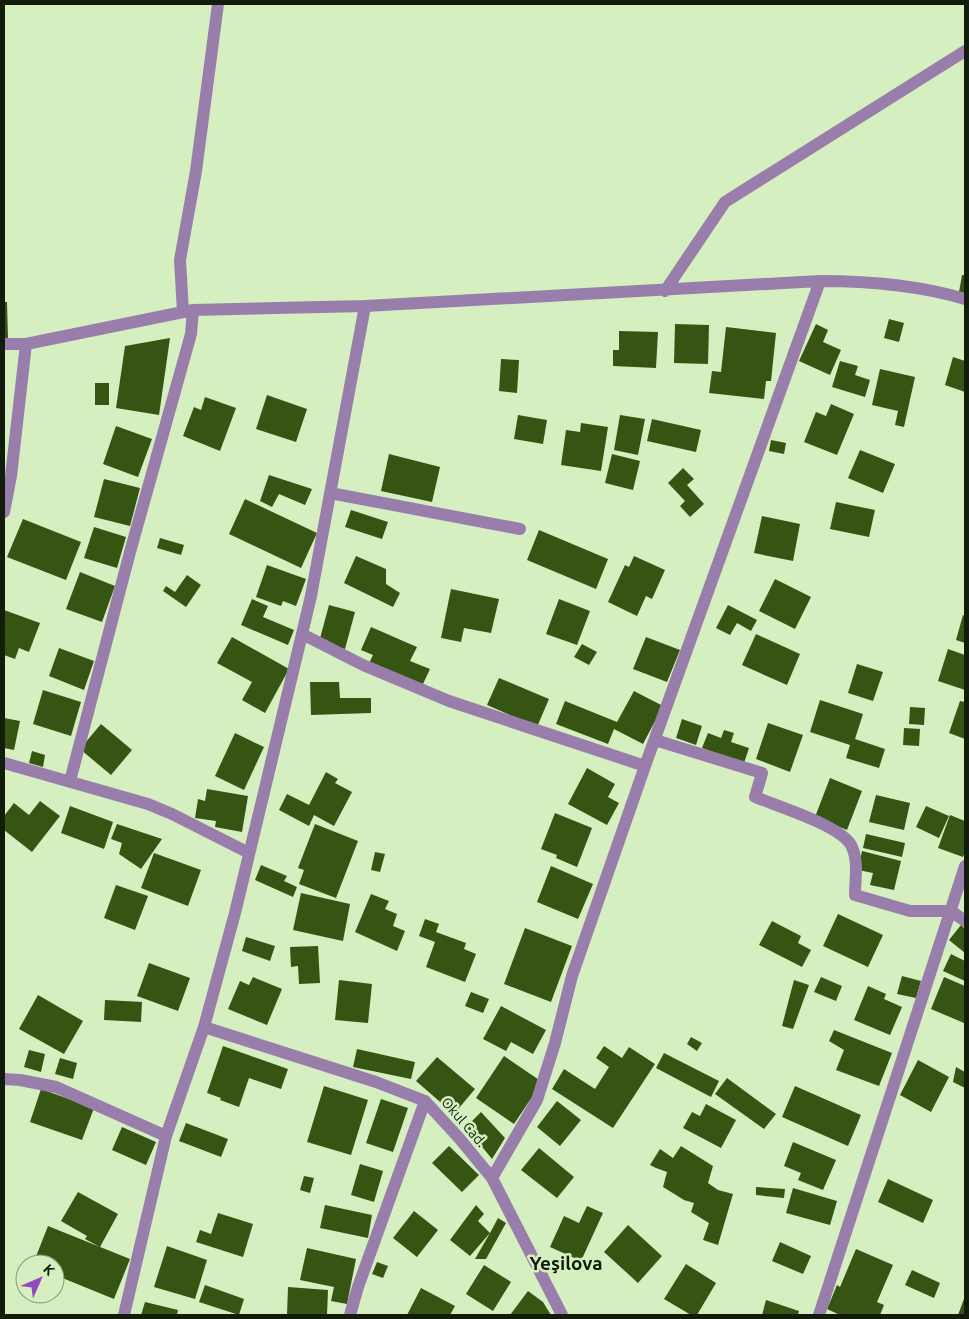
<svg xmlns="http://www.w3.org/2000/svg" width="969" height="1319" font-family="Ubuntu,sans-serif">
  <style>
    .building { fill: #365513 }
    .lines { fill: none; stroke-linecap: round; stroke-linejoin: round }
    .minor { stroke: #997eac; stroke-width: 12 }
    .labels { text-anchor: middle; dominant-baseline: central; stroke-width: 5; stroke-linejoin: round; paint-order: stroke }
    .street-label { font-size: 14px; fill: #131c0b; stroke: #d5efc1 }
    .district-label { font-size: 19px; font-weight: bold; fill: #131c0b; stroke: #d5efc1 }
  </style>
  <rect width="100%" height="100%" fill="#d5efc1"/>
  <path class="building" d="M962,275H965V293L959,292Z
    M4,302H7L8,338H4Z
    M889,319L904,323L899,342L884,338Z
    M675,324L709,325L708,364L674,363Z
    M816,324L828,330L823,342L841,350L830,375L799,361Z
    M726,327L776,333L771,381H766L764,399L709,393L712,371L721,372Z
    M619,331L658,332L656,368L613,366V350H619Z
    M170,338L159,415L116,408L125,346Z
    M953,357L965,361V392L945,385Z
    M501,359L519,360L517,393L499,391Z
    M840,361L858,366L855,375L870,380L865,397L832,387Z
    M880,369L915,377L904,427L895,425L898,411L872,405Z
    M95,383H109V405H95Z
    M267,395L307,409L296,442L256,429Z
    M205,397L236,408L220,451L183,436L194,407L201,410Z
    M831,404L854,414L837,455L804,442L816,412L826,416Z
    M518,415L547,420L543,444L514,439Z
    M620,415L645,419L638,455L614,450Z
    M652,419L701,430L696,452L647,441Z
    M581,423L608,427L601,471L561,465L566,430L580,432Z
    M116,426L152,439L138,477L103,464Z
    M771,440L786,443L784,454L769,451Z
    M860,450L895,464L883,493L848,478Z
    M389,454L440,467L432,502L381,491Z
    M612,454L640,461L633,490L605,483Z
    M683,468L694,479L687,485L704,504L690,517L680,506L685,501L668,483Z
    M269,475L312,489L305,505L279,494L272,507L260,501Z
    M104,479L140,488L130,526L94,517Z
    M245,499L317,533L301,568L229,534Z
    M836,502L875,510L869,537L830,529Z
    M351,510L388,522L382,539L345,527Z
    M762,516L800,524L793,561L754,553Z
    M23,519L81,542L66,580L7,557Z
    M94,527L126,537L117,568L84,558Z
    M539,530L608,559L596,589L527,560Z
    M160,538L184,545L181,555L157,548Z
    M356,556L386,569V584L400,593L393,607L344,583Z
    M634,556L665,570L652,599L646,596L637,616L608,602L625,565L629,567Z
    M267,565L306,579L296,606L283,601L281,606L256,597Z
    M80,572L115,586L102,622L66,609Z
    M187,575L201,585L186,607L163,591L166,586L175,592Z
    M775,579L811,597L795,629L759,611Z
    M451,589L499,599L491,633L464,628L461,642L441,638Z
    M252,599L268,606L263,617L294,630L288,645L241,625Z
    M559,599L590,611L577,645L546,634Z
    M329,605L355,612L345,649L319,642Z
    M728,605L757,620L751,631L737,623L730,635L716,628Z
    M4,610L40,623L29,652L19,648L15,659L4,655Z
    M963,615L965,616V643L956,640Z
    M371,627L417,647L410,661L430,669L422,686L369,663L373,655L361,650Z
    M756,634L800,654L787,685L742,665Z
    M232,637L289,669L265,713L242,700L252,682L217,663Z
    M646,637L680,650L667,682L633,669Z
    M582,644L597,652L589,665L574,657Z
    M59,648L94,661L84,690L49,676Z
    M948,649L965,655V690L938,681Z
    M857,664L883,672L873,701L848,693Z
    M499,678L549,699L537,727L487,705Z
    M310,682H339L340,698H371V713L311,715Z
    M43,690L81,702L71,736L33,724Z
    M634,691L663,706L643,744L614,729L608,744L556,724L565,701L617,722Z
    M820,700L863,714L855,739L885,749L879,768L846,758L850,745L810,732Z
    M960,701L965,702V739L949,733Z
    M910,707L925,708L924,725L909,724Z
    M4,718L20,721L14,750L4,748Z
    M682,719L702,726L696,745L676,738Z
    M768,723L803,735L790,772L756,759Z
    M101,724L132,750L111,775L80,749Z
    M904,728L920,729L919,746L903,745Z
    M724,730L734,733L731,742L749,748L744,763L702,748L708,733L721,738Z
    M235,733L264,747L244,790L215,776Z
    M32,751L45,755L43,767L29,763Z
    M587,768L615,784L608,797L619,803L607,825L568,804Z
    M326,772L338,779L335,783L352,792L334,826L314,815L309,826L279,810L287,794L309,805Z
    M830,778L862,791L847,830L815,817Z
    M207,789L248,796L242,832L215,827L216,821L195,818L198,799L205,801Z
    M876,795L910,803L904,830L869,822Z
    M40,801L60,816L32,852L4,830V816L14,803L29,815Z
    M70,806L113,822L104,849L61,833Z
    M926,806L949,816L939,838L916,827Z
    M555,813L592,828L577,867L556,858L557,855L541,849Z
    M950,815L965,821V852L963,857L938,848Z
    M117,824L162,839L141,869L119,854L122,843L111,839Z
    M315,824L358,841L336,898L299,884L304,870L298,868Z
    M866,834L905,843L902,857L863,848Z
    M862,851L901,861L894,890L870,885L873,873L858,870Z
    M375,852L385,854L380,872L371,870Z
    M154,853L201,870L188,906L141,888Z
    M261,865L287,876L284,881L297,887L293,897L255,880Z
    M551,866L593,884L578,919L537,902Z
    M116,885L148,896L135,930L104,918Z
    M301,893L350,904L343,941L293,930Z
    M371,894L389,901L385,909L397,914L393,926L405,931L397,951L355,932Z
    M838,914L883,935L868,967L823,946Z
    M425,919L439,924L436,932L466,943L464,949L476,954L465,982L426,967L435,942L419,936Z
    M772,921L801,936L798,943L811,950L802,967L759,945Z
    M961,925L965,929V953L949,940Z
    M525,928L572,946L551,1002L504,984Z
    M246,937L275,946L270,961L242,951Z
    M318,946L320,983L299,984L298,966L291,967L290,947Z
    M951,954L965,961V981L943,971Z
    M149,963L190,978L178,1011L137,996Z
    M902,976L921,981L916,998L897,994Z
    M253,977L282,989L267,1025L228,1009L240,981L249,985Z
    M821,977L842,986L836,1001L814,992Z
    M944,977L965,986L964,1023L931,1009Z
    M339,980L372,984L368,1023L335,1020Z
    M794,980L809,985L793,1029L782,1026Z
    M868,986L886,994L884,999L902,1007L890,1035L854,1020Z
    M471,992L489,999L483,1013L465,1006Z
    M38,995L83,1021L64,1054L19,1029Z
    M105,1000L142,1002L141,1022L104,1020Z
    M501,1006L546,1030L533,1054L511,1042L506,1051L483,1039Z
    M834,1030L892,1053L879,1086L836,1070L844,1050L829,1041Z
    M691,1037L702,1043L697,1051L687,1044Z
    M223,1046L288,1069L281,1089L249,1078L239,1107L220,1100L221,1098L207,1093Z
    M604,1046L622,1058L629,1047L655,1064L613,1128L552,1089L564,1069L595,1089L609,1067L596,1058Z
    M357,1049L415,1062L411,1079L353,1067Z
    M29,1050L45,1054L41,1072L24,1067Z
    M664,1053L719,1081L711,1097L656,1068Z
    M504,1056L542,1082L514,1124L476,1098Z
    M437,1057L475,1089L454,1114L416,1081Z
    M60,1058L77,1063L73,1079L55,1074Z
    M918,1060L949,1077L931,1112L900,1095Z
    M956,1067L965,1072V1088L953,1082Z
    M727,1078L776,1114L764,1129L715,1094Z
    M324,1086L368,1100L351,1155L307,1142Z
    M795,1086L861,1115L848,1146L782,1117Z
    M41,1089L94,1108L82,1140L30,1122Z
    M381,1099L408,1108L393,1152L366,1143Z
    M557,1101L581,1120L560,1146L537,1127Z
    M706,1104L736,1120L721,1148L683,1128L692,1112L700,1116Z
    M481,1112L505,1138L492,1159L466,1127Z
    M186,1123L228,1139L221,1157L179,1141Z
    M122,1127L156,1142L146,1165L112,1150Z
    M793,1142L836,1160L823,1190L798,1180L801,1173L784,1166Z
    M449,1146L479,1175L462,1192L432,1163Z
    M681,1146L713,1166L708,1183L718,1190L733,1194L718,1245L703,1240L709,1223L691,1212L694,1203L684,1200L663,1187L667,1172L656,1168L650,1165L660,1149L673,1158Z
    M539,1148L574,1177L557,1198L521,1170Z
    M360,1164L383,1171L374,1202L351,1195Z
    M304,1176L314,1178L310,1193L300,1190Z
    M888,1179L933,1200L923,1223L878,1202Z
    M756,1187L785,1189L784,1198L756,1195Z
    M793,1188L837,1201L830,1225L786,1213Z
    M78,1192L118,1214L100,1247L85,1239L87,1236L61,1221Z
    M325,1205L372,1215L368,1238L320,1228Z
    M476,1205L484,1214L478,1221L490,1233L498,1218L506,1223L486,1259H475L490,1233L470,1256L450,1240Z
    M587,1206L603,1213L581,1261L550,1247L564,1216L579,1223Z
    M414,1211L438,1230L417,1257L393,1238Z
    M218,1213L253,1224L243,1257L196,1242L200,1230L211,1234Z
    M628,1225L662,1256L638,1283L604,1252Z
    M48,1226L130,1259L114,1299L55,1275V1264H33Z
    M780,1242L811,1256L803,1274L772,1261Z
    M167,1246L207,1260L195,1299L154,1287Z
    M307,1248L356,1259L347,1304L331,1301L334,1287L300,1280Z
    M856,1249L893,1265L877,1302L884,1305L880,1315H840L827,1309L837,1285L840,1287Z
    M377,1262L388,1266L383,1278L372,1274Z
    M686,1264L716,1283L697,1315H691L664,1299Z
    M484,1265L511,1282L493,1311L466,1294Z
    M912,1270L940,1283L934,1298L905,1285Z
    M205,1285L244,1299L239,1315L199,1302Z
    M288,1287L328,1290L327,1315H287Z
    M421,1288L455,1306L450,1315H407Z
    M528,1291L543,1302L551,1315H510Z
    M965,1296V1315H958Z
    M766,1300L799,1311L798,1315H762Z
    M145,1302L178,1310L177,1315H141Z"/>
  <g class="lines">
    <path class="minor" d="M665,291L725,202L965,51
      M183,312L180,260L196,171L218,4
      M4,344H26L193,310L365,306L820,281C869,281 918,285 965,299
      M330,493L520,529
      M4,512L11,476L26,344
      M302,634L363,665L449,701L645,766
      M655,740L762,773L755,797C777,806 839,825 851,845C859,860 855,879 855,895L910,911H951L965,921
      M4,763L148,804L172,814L249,853
      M70,781L130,552L191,334L193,310
      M204,1027L376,1082L425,1101L459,1138L492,1178L562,1315
      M4,1079L20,1080L56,1087L166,1136
      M492,1178L537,1100L555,1043L572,976L645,766L820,281
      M124,1315L166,1136L204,1027L235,913L302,634L311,596L365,306
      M350,1315L358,1287L425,1101
      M819,1315L965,866"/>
  </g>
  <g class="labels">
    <g class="street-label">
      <text transform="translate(464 1122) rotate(49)">Okul Cad.</text>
    </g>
    <g class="district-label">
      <text x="566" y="1263">Yeşilova</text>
    </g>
  </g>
  <rect width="969" height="1319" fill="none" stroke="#131c0b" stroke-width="10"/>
  <g transform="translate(40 1279) rotate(45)"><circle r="24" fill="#d5efc1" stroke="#879b78"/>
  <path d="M0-4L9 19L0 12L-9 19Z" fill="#934abc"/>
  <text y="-8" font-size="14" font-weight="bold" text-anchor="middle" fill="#131c0b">K</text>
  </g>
</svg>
